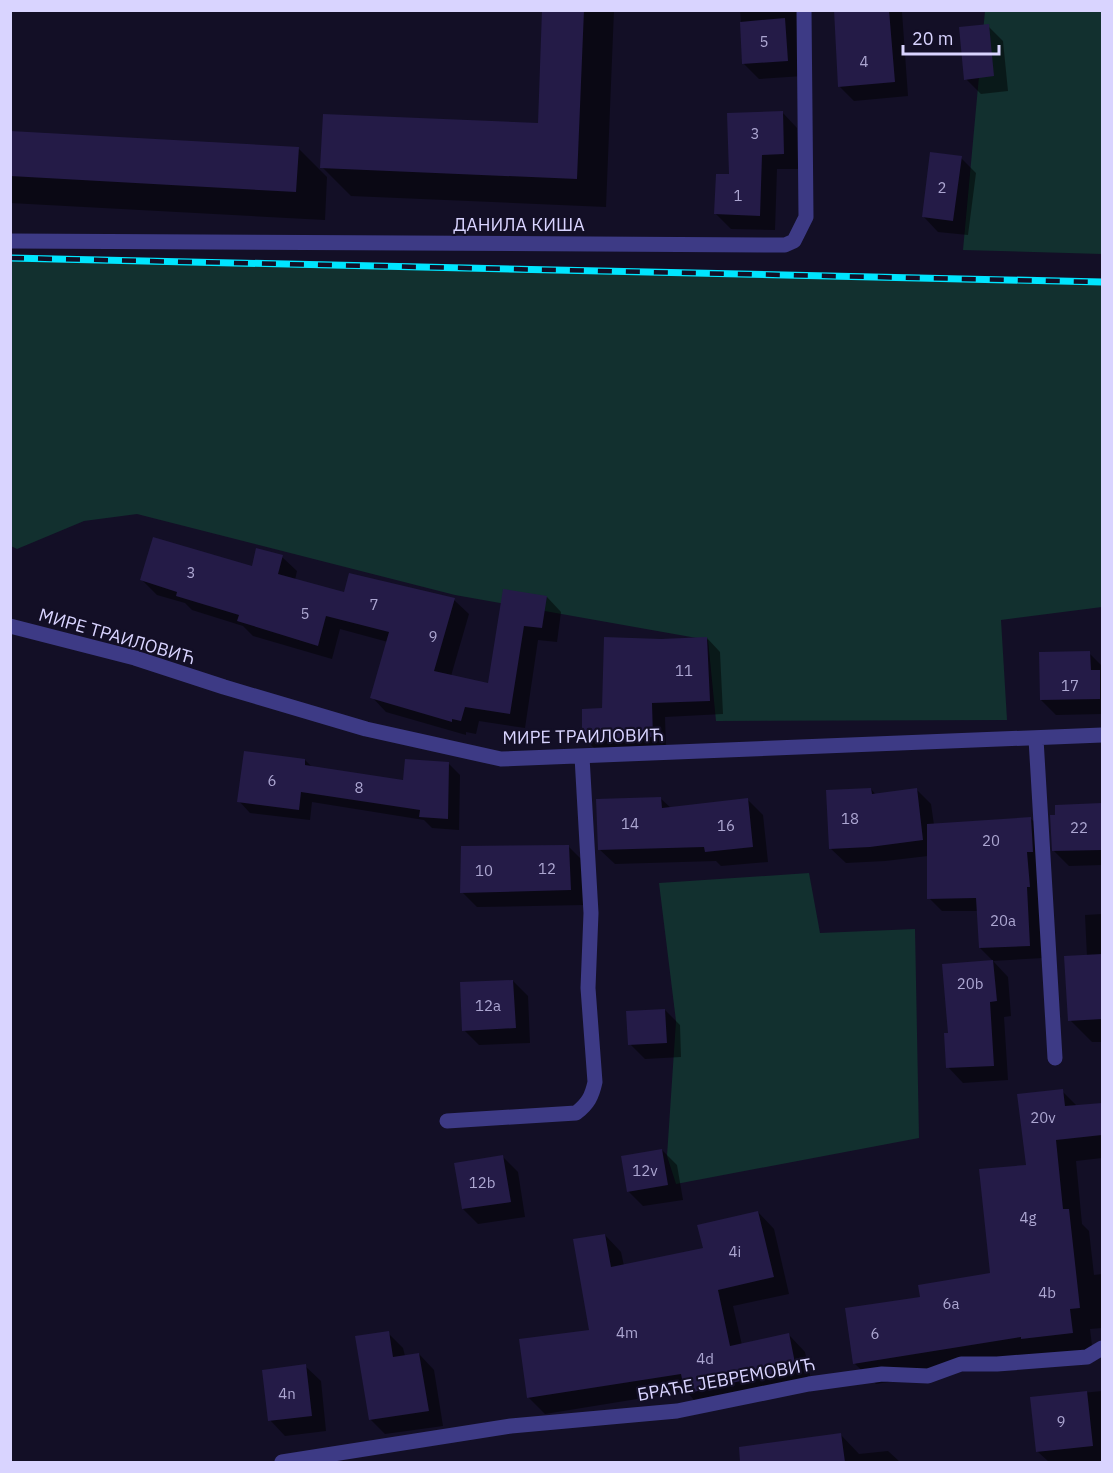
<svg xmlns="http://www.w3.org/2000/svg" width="1113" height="1473" font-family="'IBM Plex Sans',sans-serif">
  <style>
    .green { fill: #12302f }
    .shadow { fill: #0007 }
    .building { fill: #241b47 }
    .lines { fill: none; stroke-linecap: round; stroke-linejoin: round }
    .street { stroke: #3d3a85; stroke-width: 15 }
    .rail-casing { stroke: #00e5ff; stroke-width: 7 }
    .rail { stroke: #130f26; stroke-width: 4.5; stroke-dasharray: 14; stroke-linecap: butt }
    .labels { text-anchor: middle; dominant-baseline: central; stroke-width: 4.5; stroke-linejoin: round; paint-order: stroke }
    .number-label { font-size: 15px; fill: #aca6d1 }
    .street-label { font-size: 18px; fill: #d9d4ff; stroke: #130f26 }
  </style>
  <rect width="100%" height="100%" fill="#130f26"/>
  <path class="green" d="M985,11H1102V254L963,250Z
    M11,258L1102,282V607L1001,620L1007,720L716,721L708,640L455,595L137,514L84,521L17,549L11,546Z
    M809,873L820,933L915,929L919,1138L676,1184L667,1156L676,1021L659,883Z"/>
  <path class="shadow" d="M544,10H614L606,207L351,196L322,167L539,125Z
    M740,10H800L803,76L759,79L744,64Z
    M835,10H909L902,12L908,96L854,101L839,86Z
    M988,26L1003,41L1008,91L981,94L966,79Z
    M782,112L797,128L798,169H777L775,230L731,229L716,214L730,176Z
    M10,132L298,148L327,177L325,220L10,203Z
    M961,158L976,173L968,235L938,232L923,216Z
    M282,557L297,571L295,580L345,594L454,600L469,614L451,676L489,685L504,591L547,597L561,612L557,642L538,640L525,728L479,721L476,734L466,732V735L386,712L372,697L388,642L340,629L332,659L253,636L243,626L192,610L185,603L157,595L142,580L253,568Z
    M707,638L720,652L723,714L665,717L666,750L598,752L584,738L604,710L661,641Z
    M1089,653L1102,666V714L1056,715L1041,700Z
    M305,760L313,768L405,782L448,763L460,775L459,830L432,828L424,820L312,802L310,820L250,813L239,801Z
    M871,789L876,795L916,789L931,804L934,825L1030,818L1044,831L1043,958L993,961L980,948L978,911H942L929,898L928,856L885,861L846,863L830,848Z
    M660,798L671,808L748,800L763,815L768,862L721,866L716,861L615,864L599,849Z
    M1102,804V865L1069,866L1054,851L1057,806Z
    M568,846L583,861L585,905L477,907L462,892Z
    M1102,914V1042H1092L1070,1020L1087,957L1085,915Z
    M993,961L1008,977L1011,1016L1004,1017L1008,1080L963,1083L948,1067Z
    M513,981L528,996L530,1043L479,1045L464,1030Z
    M665,1010L680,1025L681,1057L645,1059L630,1044Z
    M1062,1091L1078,1107L1102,1104V1158L1076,1161L1082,1224L1089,1231L1094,1275L1102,1274V1328L1090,1329L1093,1354L1042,1357L876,1384L855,1364L922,1299L991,1274L1028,1166Z
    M662,1150L677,1165L683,1200L643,1206L628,1191Z
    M503,1157L518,1172L525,1217L478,1224L463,1209Z
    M758,1212L774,1229L789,1294L733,1306L742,1345L789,1335L805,1352L812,1384L703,1410L686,1391L545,1414L528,1397L591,1331L605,1235L621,1252L624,1266L705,1250Z
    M388,1333L403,1348L405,1356L419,1354L434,1370L443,1426L385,1434L370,1419Z
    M305,1366L321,1381L326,1431L285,1436L270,1420Z
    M1102,1391V1462H1049L1037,1451L1032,1398Z
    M840,1434L859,1454L888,1451L900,1462H784L781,1442Z"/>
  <path class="building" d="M542,10H584L577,179L320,168L323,114L538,123Z
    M834,10H889L895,82L838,87Z
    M785,18L788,61L742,64L740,22Z
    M989,24L994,76L964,80L959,27Z
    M783,111L784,154L762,155L760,216L714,214L716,174H729L727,113Z
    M10,131L299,147L296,192L10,176Z
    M930,152L962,156L953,221L922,217Z
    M153,537L252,566L256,548L283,555L278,574L344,592L349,573L455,598L434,671L488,683L503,589L547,596L542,628L524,626L510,714L465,707L461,721L452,719V722L370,698L389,632L326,616L318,646L237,621L239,615L176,596L177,592L140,580Z
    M604,637L661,639L707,637L710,701L652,703L653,737L582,739V709L602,708Z
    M1090,651L1091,670H1100V699L1040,700L1039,652Z
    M244,751L305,759V765L403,780L405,759L449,762L448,819L419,817L420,810L301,792L299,810L237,802Z
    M871,788L872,794L917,788L923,840L870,847L829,849L826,790Z
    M661,797L662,808L748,798L753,847L705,852L704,847L598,850L596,799Z
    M1102,803V850L1052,851L1050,815H1055V805Z
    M1031,817L1033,852H1027L1030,887H1027L1030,946L979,948L976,898L927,899V824Z
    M569,845L571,890L460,893L461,846Z
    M1102,954V1019L1068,1021L1064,956Z
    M993,960L997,1001L990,1002L994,1066L946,1068L944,1033H948L942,964Z
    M513,980L516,1028L462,1031L460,982Z
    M665,1009L667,1043L628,1045L626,1011Z
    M1063,1089L1065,1106L1102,1103V1135L1056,1140L1063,1209H1069L1080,1308L1070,1309L1073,1333L1021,1339V1337L853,1364L845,1308L920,1297L918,1285L990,1273L979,1169L1026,1165L1017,1094Z
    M662,1149L668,1185L627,1192L621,1156Z
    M503,1155L511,1202L462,1209L454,1163Z
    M758,1211L774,1277L718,1290L730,1346L789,1333L796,1368L685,1394L681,1374L527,1398L519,1339L589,1330L573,1239L605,1234L611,1267L703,1248L697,1225Z
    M389,1331L393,1357L419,1353L429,1411L369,1420L355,1336Z
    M306,1364L312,1416L268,1421L262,1370Z
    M1087,1391L1093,1446L1036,1452L1030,1397Z
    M841,1433L845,1462H740L739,1447Z"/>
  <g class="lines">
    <path class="street" d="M10,241L785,245L794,241L806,217L804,10
      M10,626L135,658L224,687L366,729L501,759L1102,735
      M1036,739L1055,1058
      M447,1121L576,1113C588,1104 592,1096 595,1082L588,988L591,913L582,757
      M282,1462L511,1426L677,1411L809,1384L882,1374L928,1376L961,1364H997L1087,1357L1102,1348"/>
    <g class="rail-casing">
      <path id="rail" d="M10,258L1102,282"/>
    </g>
    <use href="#rail" class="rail"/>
  </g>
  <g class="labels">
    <g class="number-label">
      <text x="764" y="41">5</text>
      <text x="864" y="61">4</text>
      <text x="755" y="133">3</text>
      <text x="942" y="187">2</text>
      <text x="738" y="195">1</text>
      <text x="191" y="572">3</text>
      <text x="374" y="604">7</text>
      <text x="305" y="613">5</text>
      <text x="433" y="636">9</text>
      <text x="684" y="670">11</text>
      <text x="1070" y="685">17</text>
      <text x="272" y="780">6</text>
      <text x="359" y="787">8</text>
      <text x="850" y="818">18</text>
      <text x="630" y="823">14</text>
      <text x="726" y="825">16</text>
      <text x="1079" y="827">22</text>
      <text x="991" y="840">20</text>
      <text x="547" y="868">12</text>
      <text x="484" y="870">10</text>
      <text x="1003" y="920">20a</text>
      <text x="970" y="983">20b</text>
      <text x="488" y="1005">12a</text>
      <text x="1043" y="1117">20v</text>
      <text x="645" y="1170">12v</text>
      <text x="482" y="1182">12b</text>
      <text x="1028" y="1217">4g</text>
      <text x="735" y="1251">4i</text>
      <text x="1047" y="1292">4b</text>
      <text x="951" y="1303">6a</text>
      <text x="627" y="1332">4m</text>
      <text x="875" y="1333">6</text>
      <text x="705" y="1358">4d</text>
      <text x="287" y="1393">4n</text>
      <text x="1061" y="1421">9</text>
    </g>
    <g class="street-label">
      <text x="519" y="224">ДАНИЛА КИША</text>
      <text transform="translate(117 636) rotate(16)">МИРЕ ТРАИЛОВИЋ</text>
      <text transform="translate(583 736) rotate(-1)">МИРЕ ТРАИЛОВИЋ</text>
      <text transform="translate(726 1379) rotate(-10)">БРАЋЕ ЈЕВРЕМОВИЋ</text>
    </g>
  </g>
  <rect width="1113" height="1473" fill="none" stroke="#d9d4ff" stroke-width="24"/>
  <path d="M903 45v9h96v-9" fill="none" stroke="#d9d4ff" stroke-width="3"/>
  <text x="912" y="45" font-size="18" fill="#d9d4ff" stroke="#130f26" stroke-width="4.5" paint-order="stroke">20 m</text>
</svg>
